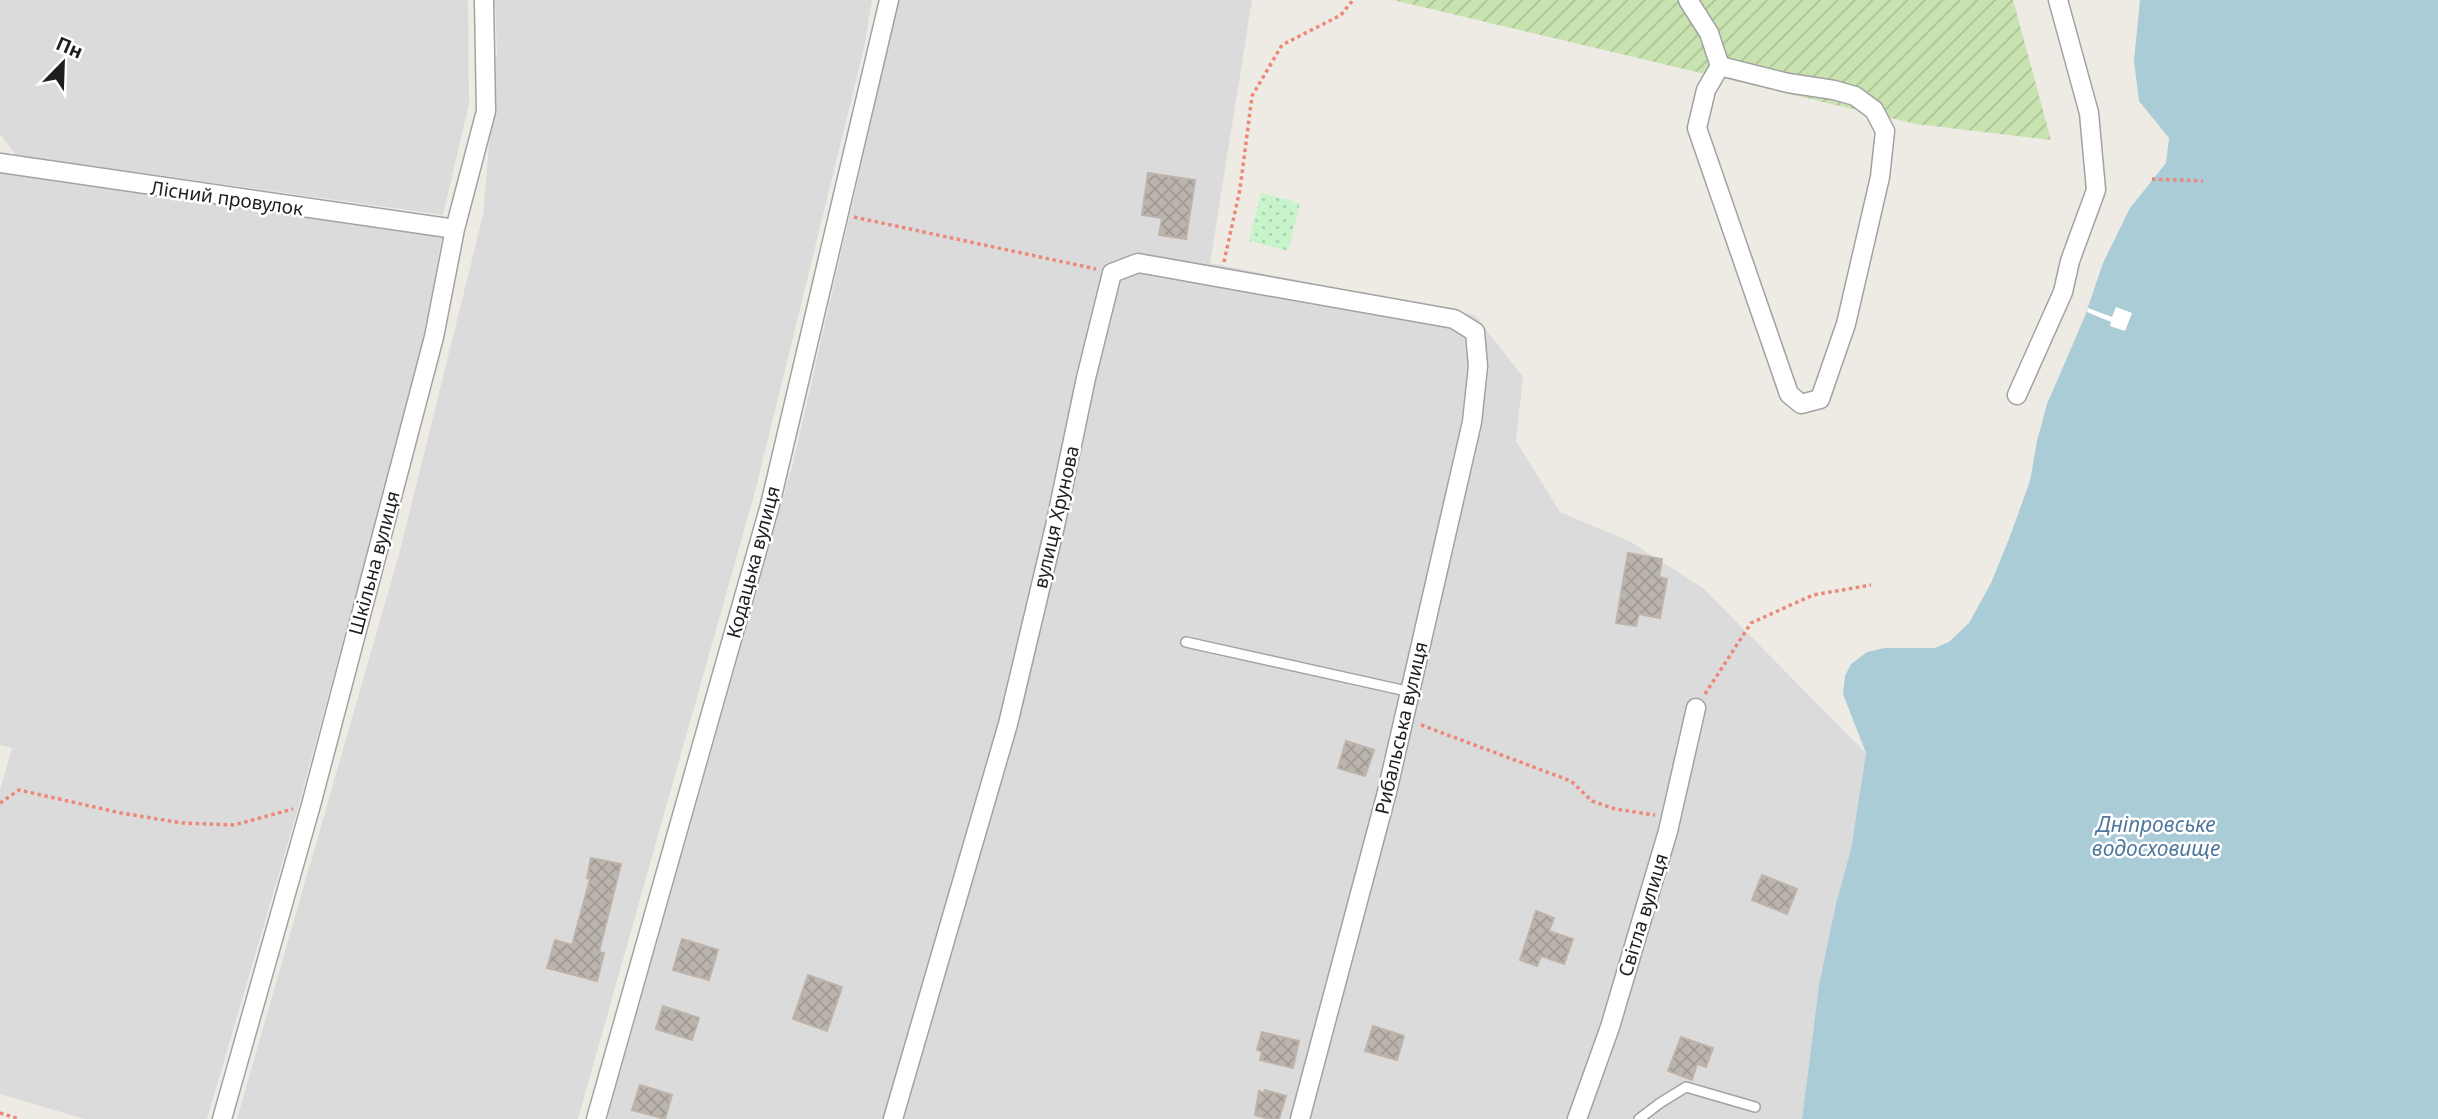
<svg xmlns="http://www.w3.org/2000/svg" width="2438" height="1119" font-family="'Noto Sans',sans-serif">
  <style>
    .residential { fill: #dcdbdb }
    .park { fill: url(#park-dots) }
    .garden { fill: url(#garden-furrows) }
    .water { fill: #aaccd7 }
    .pier { fill: #fff }
    .building { fill: url(#building-cross-hatch); stroke: #beb3a9; stroke-width: 2 }
    .lines { fill: none; stroke-linecap: round; stroke-linejoin: round }
    .service-casing { stroke: #a2a2a2; stroke-width: 12 }
    .minor-casing { stroke: #a2a2a2; stroke-width: 21 }
    .path { stroke: #ec8779; stroke-width: 3.5; stroke-dasharray: 3.5 3.5; stroke-linecap: butt }
    .service { stroke: #fff; stroke-width: 9 }
    .minor { stroke: #fff; stroke-width: 18 }
    .labels { text-anchor: middle; dominant-baseline: central; stroke-width: 5; stroke-linejoin: round; paint-order: stroke }
    .street-label { font-size: 19px; fill: #1e1e1e; stroke: #fff }
    .water-label { font-size: 21px; font-style: italic; fill: #51769d; stroke: #fff }
  </style>
  <defs>
    <pattern id="park-dots" width="8" height="8" patternUnits="userSpaceOnUse" patternTransform="scale(1.75)"><rect width="8" height="8" fill="#c7f4cb"/><path d="M2 2h.1M6 6h.1" fill="none" stroke="#aad1ae" stroke-width="1.8" stroke-linecap="round"/></pattern>
    <pattern id="garden-furrows" width="10" height="10" patternUnits="userSpaceOnUse" patternTransform="scale(1.75)"><rect width="10" height="10" fill="#c8e3b0"/><path d="M-1 1l2-2M0 10L10 0M9 11l2-2" fill="none" stroke="#abc297"/></pattern>
    <pattern id="building-cross-hatch" width="8" height="8" patternUnits="userSpaceOnUse" patternTransform="scale(1.75)"><rect width="8" height="8" fill="#bbb4ae"/><path d="M0 0l8 8M0 8l8-8" fill="none" stroke="#a09a95"/></pattern>
  </defs>
  <rect width="100%" height="100%" fill="#eeebe5"/>
  <path class="residential" d="M0,0H468L469,104L443,215L16,155L0,134Z
    M495,0H872L864,48L756,488L578,1119H237L400,551L483,215L497,51Z
    M899,0H1252L1210,263L1475,315L1523,377L1516,441L1560,512L1631,542L1703,588L1866,753L1851,849L1836,903L1819,985L1802,1119H607L793,463Z
    M0,171L442,237L426,333L295,819L207,1119H84L0,1094V790L12,748L0,745Z"/>
  <path class="park" d="M1261,193L1300,203L1288,251L1249,241Z"/>
  <path class="garden" d="M1393,0H2013L2051,140L1916,124Z"/>
  <path class="water" d="M2140,0H2438V1119H1802L1819,985L1836,903L1851,849L1866,753L1843,694L1845,676L1851,664L1867,652L1885,648H1935L1949,642L1969,623L1991,583L2009,539L2030,481L2037,441L2047,404L2085,316L2103,263L2130,208L2166,163L2169,138L2139,101L2134,61Z"/>
  <path class="pier" d="M2116,307L2132,313L2125,331L2110,326L2111,322L2087,312L2088,308L2112,317Z"/>
  <path class="building" d="M1148,173L1195,180L1186,239L1159,235L1162,218L1142,215Z
    M1628,553L1662,559L1659,577L1667,579L1660,618L1639,614L1636,626L1616,623Z
    M1346,741L1374,750L1365,776L1338,768Z
    M591,858L621,864L599,952L604,953L597,981L547,968L555,940L572,945L590,879L587,878Z
    M1762,875L1797,889L1787,914L1752,900Z
    M1536,911L1554,918L1549,931L1573,939L1564,964L1541,956L1537,966L1520,960Z
    M682,939L718,950L709,980L673,970Z
    M808,975L842,987L827,1031L793,1019Z
    M663,1006L699,1018L692,1040L656,1029Z
    M1373,1026L1404,1036L1397,1060L1365,1051Z
    M1262,1032L1299,1041L1293,1068L1260,1060L1262,1052L1257,1050Z
    M1681,1037L1713,1048L1706,1067L1697,1064L1692,1080L1668,1071Z
    M640,1085L672,1095L665,1119L632,1110Z
    M1265,1090L1286,1096L1279,1119H1269L1255,1115L1259,1091L1264,1093Z"/>
  <g class="lines">
    <g class="service-casing">
      <path id="service" d="M1186,642L1411,692
        M1639,1119L1660,1103L1686,1087L1755,1107"/>
    </g>
    <g class="minor-casing">
      <path id="minor" d="M1688,0L1709,33L1720,66L1706,90L1697,128L1789,394L1801,404L1820,399L1846,324L1880,177L1885,131L1874,110L1855,96L1834,90L1788,83L1720,66
        M0,163L455,229
        M2017,395L2063,292L2070,261L2096,190L2089,113L2058,0
        M222,1119L311,805L434,337L455,229L486,111L484,0
        M596,1119L770,505L889,0
        M893,1119L1008,724L1055,526L1086,378L1112,273L1138,263L1454,319L1475,332L1478,366L1472,422L1387,792L1300,1119
        M1577,1119L1610,1027L1668,831L1696,708"/>
    </g>
    <path class="path" d="M2152,179L2203,181
      M854,217L1096,269
      M1224,262L1240,189L1252,96L1282,45L1341,15L1353,0
      M1705,694L1751,623L1813,595L1871,585
      M1421,725L1571,781L1592,801L1615,809L1655,815
      M0,803L19,790L121,813L182,823L234,825L293,809
      M0,1113L19,1119"/>
    <use href="#service" class="service"/>
    <use href="#minor" class="minor"/>
  </g>
  <g class="labels">
    <g class="street-label">
      <text transform="translate(227 198) rotate(8)">Лісний провулок</text>
      <text transform="translate(1056 517) rotate(-77)">вулиця Хрунова</text>
      <text transform="translate(753 562) rotate(-75)">Кодацька вулиця</text>
      <text transform="translate(374 563) rotate(-75)">Шкільна вулиця</text>
      <text transform="translate(1401 728) rotate(-77)">Рибальська вулиця</text>
      <text transform="translate(1643 915) rotate(-73)">Світла вулиця</text>
    </g>
    <g class="water-label">
      <text x="2156" y="824">Дніпровське<tspan x="2156" dy="24">водосховище</tspan></text>
    </g>
  </g>
  <g transform="translate(63 63) rotate(23)" stroke="#ffffff" stroke-width="5" paint-order="stroke">
  <path d="M0-5L12 26L0 18L-12 26Z" fill="#1e1e1e"/>
  <text y="-10" font-size="19" font-weight="bold" text-anchor="middle" fill="#1e1e1e">Пн</text>
  </g>
</svg>
